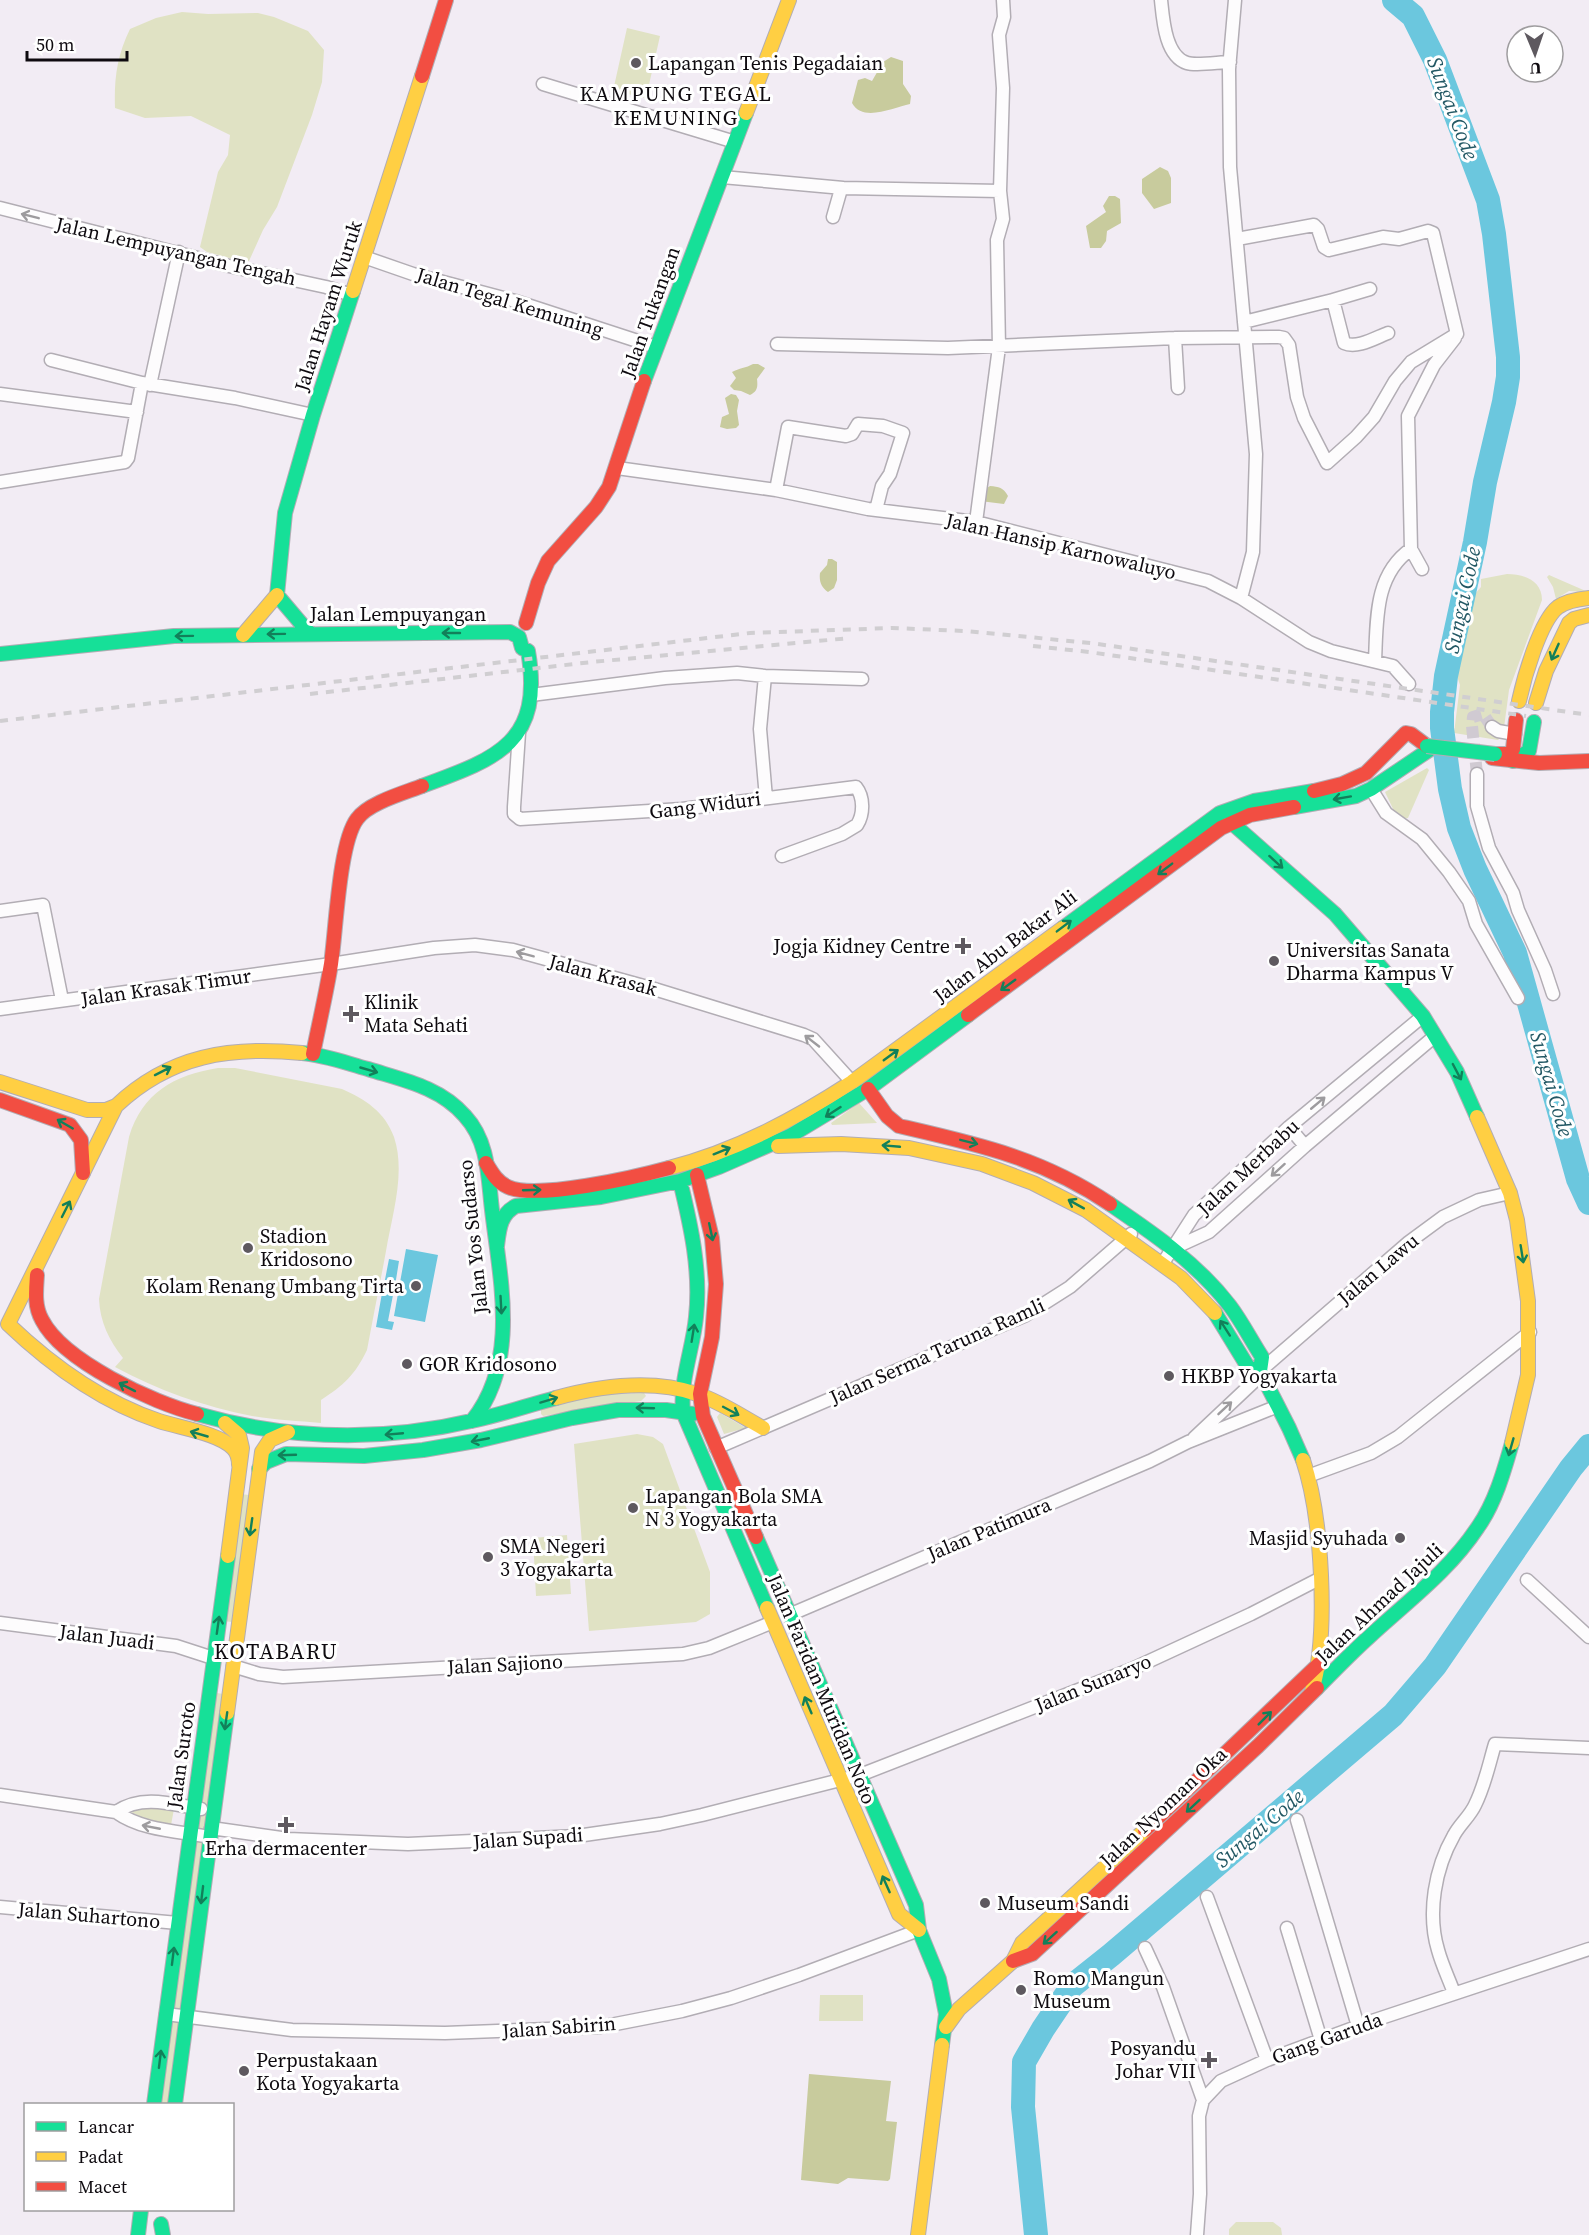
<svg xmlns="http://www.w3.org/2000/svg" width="1589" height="2235" font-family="'Source Serif 4',serif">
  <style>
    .green { fill: #e0e2c4 }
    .forest { fill: #c8cb9d }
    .water { fill: #6bc7de }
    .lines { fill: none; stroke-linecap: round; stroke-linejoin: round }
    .river { stroke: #6bc7de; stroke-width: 24 }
    .street-tunnel { stroke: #d0cad2; stroke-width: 12; stroke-dasharray: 12 6; stroke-linecap: butt }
    .street-casing { stroke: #b2adb4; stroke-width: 15 }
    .fast-casing { stroke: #b2adb4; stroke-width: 16 }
    .slow-casing { stroke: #b2adb4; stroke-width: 16 }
    .jam-casing { stroke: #b2adb4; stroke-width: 16 }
    .street { stroke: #fdfcfd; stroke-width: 12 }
    .fast { stroke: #16e098; stroke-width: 14 }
    .slow { stroke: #ffcf43; stroke-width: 14 }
    .jam { stroke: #f24e42; stroke-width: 14 }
    .rail { stroke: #d0ced1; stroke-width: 4; stroke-dasharray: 8 8; stroke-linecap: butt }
    .fast-bridge-casing { stroke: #b2adb4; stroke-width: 16; stroke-linecap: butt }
    .fast-bridge { stroke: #16e098; stroke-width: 14 }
    .oneway { stroke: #9d9b9e }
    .oneway2 { stroke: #12805a }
    .poi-dot { fill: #5e595f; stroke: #fff; stroke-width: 2 }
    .labels { text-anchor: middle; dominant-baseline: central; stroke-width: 6; stroke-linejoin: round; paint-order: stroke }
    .poi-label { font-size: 20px; fill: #0e0a0f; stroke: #fff; text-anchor: start }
    .street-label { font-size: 20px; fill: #0e0a0f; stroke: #fff }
    .neighbourhood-label { font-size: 21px; letter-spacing: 1.5px; fill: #0e0a0f; stroke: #fff }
    .water-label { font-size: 21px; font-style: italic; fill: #235864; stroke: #fff }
    .quarter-label { font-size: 22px; letter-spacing: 1.5px; fill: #0e0a0f; stroke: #fff }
  </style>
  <rect width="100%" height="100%" fill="#f2ecf4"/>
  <path class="green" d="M182,12L208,14L258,13L274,17L308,31L324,50L322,82L312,115L277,207L263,230L249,261L244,262L207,252L200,247L218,172L228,155L230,135L191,116L145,118L115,108C114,78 117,56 130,29L156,18Z
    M627,28L660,36L646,98L613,91Z
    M1507,574C1523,574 1542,580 1542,600L1509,690L1503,735L1498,740L1454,733L1460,685L1457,676L1474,595L1481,587V579Z
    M1549,575L1588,592L1569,591L1556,599L1553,587L1547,577Z
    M1427,768L1429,770L1408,818L1403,819L1395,813L1385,792Z
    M218,1068H235L342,1089C365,1099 385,1112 394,1137C406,1173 392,1215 386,1251C380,1284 373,1317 367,1350C355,1375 344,1385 321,1400V1423C298,1421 274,1420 252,1416C205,1407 157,1390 115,1367L123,1358C109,1340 100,1322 99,1299L129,1137C142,1093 174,1075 218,1068Z
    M859,1103L877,1123L832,1125L831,1123Z
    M644,1393L646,1396L641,1401L543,1416L541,1414V1410L591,1395Z
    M720,1413L746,1428L724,1434L717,1417Z
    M637,1434L653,1437L663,1444L710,1572V1614L696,1622L589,1631L574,1444Z
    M241,1494L249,1495L232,1622L223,1621Z
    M567,1535L571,1594L536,1596L533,1538Z
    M217,1693L223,1694L169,2104H158Z
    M147,1805L174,1809L171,1825L151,1822L131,1812V1809Z
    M820,1995H863V2021H819Z
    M1236,2222H1273L1281,2228L1282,2235H1229V2229Z"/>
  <path class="forest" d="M891,57L903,61V84L911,96L910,104C894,107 863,123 852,103L858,80L865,78L872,81L883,62Z
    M1160,167L1168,171L1171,178V203L1154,209L1142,193V179Z
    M1109,196H1115L1120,199L1121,223L1107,231L1106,241L1101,248H1090L1086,226L1106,212L1103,206Z
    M753,364H758L765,368L757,379C758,388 757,391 750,395L741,391L734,390L730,386L736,378L732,372C739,368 746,368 753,364Z
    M731,394L736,395L739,400L737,411L739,425L736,428L727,429L720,427L722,417L729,414L725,398Z
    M990,486C999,487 1003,487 1008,496L1004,504L980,501L984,490Z
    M828,559H832L837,562V580L834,588L828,592C821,587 819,581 820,573L827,565Z
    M809,2074L891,2081L886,2121L897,2122L890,2179L888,2181L848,2178L838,2184L801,2180Z"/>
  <path class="water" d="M406,1249L438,1255L425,1322L394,1316Z
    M389,1259L399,1261L394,1292L383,1290Z
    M382,1293L393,1295L388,1321L394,1322L392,1330L376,1327Z"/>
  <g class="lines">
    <path class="river" d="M1394,0L1413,16L1435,60L1488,200L1494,234L1508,357V377L1504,402L1485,482L1475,542L1446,676L1442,712V728L1450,789L1459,828L1475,869L1515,953L1578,1179L1589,1203
      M1036,2235L1023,2107L1024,2062L1043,2029L1072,1986L1111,1955L1393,1715L1435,1666L1571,1468L1589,1446"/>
    <path class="street-tunnel" d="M1477,774L1472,726L1473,717L1483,714L1492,727"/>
    <g class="street-casing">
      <path id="street" d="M1161,0C1163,19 1165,56 1187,63C1196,66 1220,62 1230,62
        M1235,0L1229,69L1230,167L1256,454L1253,552L1241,598
        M543,84L735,142
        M722,177L843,188
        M0,208L229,266L326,287L352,295
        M833,217L841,189L843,188L1000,191
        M1237,239L1314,225L1318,229L1324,247L1329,250L1383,237L1399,239L1428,231L1433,233L1457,334
        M364,257L413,274L515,301L656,347
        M1333,300L1370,289
        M1244,322L1333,300L1344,343C1357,349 1375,338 1388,333
        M1175,338L1178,388
        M777,344L948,348L1175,338L1279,337L1284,338L1289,345L1297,397L1304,418L1327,463L1356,437L1374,417L1395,381L1411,362L1457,334
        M51,360L142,383
        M150,385L179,252
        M0,394L137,412
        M617,468L776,490L868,509L976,522L1208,581L1241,598L1309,642L1331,651L1393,666L1409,684
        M0,482L125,462L128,458L142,383L235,398L313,415
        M776,490L788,427L846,436L852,434L858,424L883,426L903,433L890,474L882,486L876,510
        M976,522L999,347L997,240L1003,219L1000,191L1003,88L999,35L1004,17L1003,0
        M1411,549L1408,416L1434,365L1455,338
        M1375,661C1377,620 1374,575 1411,549L1422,569
        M765,676L760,729L766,798
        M531,695L665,678L737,673L765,676L862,679
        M1492,727L1498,731L1515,734
        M519,733L514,807V814L520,819L682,809L856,787C864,797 864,814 857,825L842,834L782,856
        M1477,774V806L1489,848L1513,893L1518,910L1545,970L1553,994
        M1371,789L1386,813L1422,839L1449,872L1469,901L1476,924L1518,998
        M0,911L43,905L62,1000
        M0,1009L331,964L434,948L475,945L513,950L651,988L804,1035L813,1039L852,1082
        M1289,1127L1305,1146
        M1174,1248L1209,1232L1305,1146L1435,1036
        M1163,1263L1194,1215L1289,1127L1423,1016
        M1260,1371L1409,1242L1443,1217L1479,1200L1510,1193
        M1194,1438L1262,1374
        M716,1448L1026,1315L1070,1287L1131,1234
        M1308,1476L1371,1453L1398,1437L1530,1332
        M1527,1580L1589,1637
        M789,1615L1150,1461L1188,1442L1278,1406
        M0,1623L176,1646L213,1658
        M233,1666L259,1674L283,1677L683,1654L709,1648L773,1622
        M0,1795L116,1812C143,1831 178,1831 210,1837
        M116,1812C142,1794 172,1804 201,1809
        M1297,1820L1358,2026
        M211,1828L288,1839L408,1844L577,1836L660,1824L702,1815L860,1775L1132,1669L1251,1614L1319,1579
        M1207,1897L1267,2060
        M0,1907L178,1923
        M1287,1928L1321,2040
        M1145,1948L1163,1987L1203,2100
        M1454,1993C1449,1979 1442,1965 1438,1950C1427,1913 1435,1868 1454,1835C1460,1824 1470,1816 1475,1805C1485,1785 1489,1764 1495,1744L1589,1748
        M166,2014L292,2030L445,2033L600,2027L682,2011L731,1998L799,1975L919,1930
        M1197,2235L1200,2194L1199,2116L1203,2100L1221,2081L1267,2060L1375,2020L1589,1949"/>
    </g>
    <g class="fast-casing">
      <path id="fast" d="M644,381L746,113
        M310,634L277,595L285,513L313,415L353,291
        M0,654L174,636L510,632L519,637L522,648L528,651
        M1513,761L1529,751L1534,722
        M422,786C496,759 544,743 528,651
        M1294,807L1356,796L1371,789L1429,750
        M1232,823L1335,914L1423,1016L1457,1072L1477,1117
        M1063,928L1220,813L1254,801L1314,791
        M302,1053C325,1055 346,1063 368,1069C403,1080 440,1087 465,1116C489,1142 488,1177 492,1210C500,1279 520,1362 472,1421
        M680,1181C691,1226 701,1271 696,1317C693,1349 680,1379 683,1412L767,1608
        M1110,1204C1154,1234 1197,1263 1230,1306C1242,1322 1251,1340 1262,1357L1260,1371L1289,1428L1303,1460
        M497,1246C499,1230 500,1214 516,1206L601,1197L680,1181L719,1167L790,1136L868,1089L968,1015
        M1215,1313L1248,1367L1260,1371
        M197,1414C289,1440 383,1442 476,1420C503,1414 529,1405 556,1398
        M259,1469L266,1462L286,1454L364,1456L423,1450L481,1440L572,1418L618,1410H666L693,1414
        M756,1537L916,1905L919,1930L939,1979L946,2014L942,2045
        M1317,1688C1334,1671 1351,1653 1369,1637C1408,1601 1449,1571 1478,1527C1495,1503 1504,1471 1512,1443
        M154,2104L228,1556
        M175,2104L227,1713
        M161,2224L163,2235
        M138,2235L141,2210"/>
    </g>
    <g class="slow-casing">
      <path id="slow" d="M746,113L789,0
        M353,291L422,76
        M243,635L277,595
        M1519,701C1524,678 1540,621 1558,607C1567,601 1579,599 1589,598
        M1536,703L1546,671L1569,623L1574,619L1589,615
        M0,1082L87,1110H106L116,1106
        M1477,1117L1510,1193L1517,1220L1528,1301V1375L1512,1443
        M778,1146L841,1144L909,1148L982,1164L1033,1183L1086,1210L1181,1278L1215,1313
        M669,1168C736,1151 795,1119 852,1082L1063,928
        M8,1324L116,1106C170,1055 230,1046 302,1053
        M8,1324C51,1365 102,1402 159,1421C180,1428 218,1433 233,1448C238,1453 239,1459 239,1465
        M556,1398C600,1386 653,1379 697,1394C721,1402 741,1416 763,1428
        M225,1423L239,1435L242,1448L228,1556
        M1303,1460C1322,1516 1329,1634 1312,1691
        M767,1608L899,1914L919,1930
        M227,1713L262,1452L270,1440L288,1432
        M946,2027L959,2009L1013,1961L1022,1943L1145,1830
        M918,2235L942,2045"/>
    </g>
    <g class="jam-casing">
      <path id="jam" d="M422,76L446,0
        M526,623L538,583L548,561L596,507L609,487L644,381
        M1495,754H1510L1513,749L1516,720
        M1492,758L1539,763L1589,761
        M1314,791L1342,784L1366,773L1406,733L1411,734L1427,746
        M968,1015L1221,828L1250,815L1294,807
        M313,1054C319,1024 326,994 331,964C336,930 339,843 357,819C368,803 404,793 422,786
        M868,1089L887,1116L899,1126C977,1144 1042,1158 1110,1204
        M0,1100L70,1125L81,1140L83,1173
        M486,1163C492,1173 497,1182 508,1187C537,1200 636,1177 669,1168
        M697,1175L712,1238L716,1284L712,1337L700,1394L703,1416L756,1537
        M37,1275C36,1290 34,1306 42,1320C63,1361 153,1403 197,1414
        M1145,1830L1319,1664
        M1013,1961L1032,1954L1258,1746L1317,1688"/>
    </g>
    <use href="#street" class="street"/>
    <use href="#fast" class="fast"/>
    <use href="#slow" class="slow"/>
    <use href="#jam" class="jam"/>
    <path class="rail" d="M1033,646L1089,652L1526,716
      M310,694L592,662L850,638
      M0,721L750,633L892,628L965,631L1091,643L1589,715"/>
    <g class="fast-bridge-casing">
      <path id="fast-bridge" d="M1427,746L1495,754"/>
    </g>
    <use href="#fast-bridge" class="fast-bridge"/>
  </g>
  <defs><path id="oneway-shaft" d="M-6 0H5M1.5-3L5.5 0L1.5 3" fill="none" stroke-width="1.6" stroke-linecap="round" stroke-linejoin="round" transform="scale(1.5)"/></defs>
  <g class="oneway">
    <use href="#oneway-shaft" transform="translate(30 216) rotate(-166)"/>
    <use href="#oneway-shaft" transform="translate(525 954) rotate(-165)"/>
    <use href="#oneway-shaft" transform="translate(812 1041) rotate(-142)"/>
    <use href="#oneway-shaft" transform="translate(1318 1103) rotate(-40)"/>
    <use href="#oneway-shaft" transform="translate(1278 1170) rotate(138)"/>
    <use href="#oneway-shaft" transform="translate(1225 1408) rotate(-43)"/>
    <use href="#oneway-shaft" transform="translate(151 1827) rotate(-169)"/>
  </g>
  <g class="oneway2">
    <use href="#oneway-shaft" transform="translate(451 633) rotate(180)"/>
    <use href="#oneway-shaft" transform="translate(276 634) rotate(179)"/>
    <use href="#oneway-shaft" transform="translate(184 636) rotate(179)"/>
    <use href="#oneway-shaft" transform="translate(1555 652) rotate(114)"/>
    <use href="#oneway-shaft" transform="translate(1342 798) rotate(170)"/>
    <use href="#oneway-shaft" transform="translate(1276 862) rotate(42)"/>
    <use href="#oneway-shaft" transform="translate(1165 869) rotate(143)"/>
    <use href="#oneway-shaft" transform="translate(1064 926) rotate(-37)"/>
    <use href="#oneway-shaft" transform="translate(1008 985) rotate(144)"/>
    <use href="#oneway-shaft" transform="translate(891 1055) rotate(-36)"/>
    <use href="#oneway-shaft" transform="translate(369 1070) rotate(16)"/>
    <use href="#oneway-shaft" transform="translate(163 1071) rotate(-27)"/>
    <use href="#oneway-shaft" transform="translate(1457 1072) rotate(62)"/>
    <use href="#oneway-shaft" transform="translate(833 1112) rotate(147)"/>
    <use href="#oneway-shaft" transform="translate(65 1124) rotate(-150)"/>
    <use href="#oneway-shaft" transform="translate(969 1142) rotate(14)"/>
    <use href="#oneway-shaft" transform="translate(891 1146) rotate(-175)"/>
    <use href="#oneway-shaft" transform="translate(722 1151) rotate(-22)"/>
    <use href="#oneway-shaft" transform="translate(532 1190) rotate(-2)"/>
    <use href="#oneway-shaft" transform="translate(1076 1204) rotate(-151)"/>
    <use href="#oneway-shaft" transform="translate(66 1209) rotate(-63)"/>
    <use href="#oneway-shaft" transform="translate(711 1232) rotate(78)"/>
    <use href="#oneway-shaft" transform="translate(1522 1254) rotate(81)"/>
    <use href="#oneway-shaft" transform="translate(501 1305) rotate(87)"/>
    <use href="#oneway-shaft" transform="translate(1225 1328) rotate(-123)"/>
    <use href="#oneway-shaft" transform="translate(693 1333) rotate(-81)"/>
    <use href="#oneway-shaft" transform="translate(127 1387) rotate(-153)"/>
    <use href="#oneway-shaft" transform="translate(549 1400) rotate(-17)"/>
    <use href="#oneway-shaft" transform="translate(645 1408) rotate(-178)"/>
    <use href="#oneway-shaft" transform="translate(731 1411) rotate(28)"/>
    <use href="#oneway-shaft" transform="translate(199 1434) rotate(-164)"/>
    <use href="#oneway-shaft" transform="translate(394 1434) rotate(175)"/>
    <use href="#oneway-shaft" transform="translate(480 1440) rotate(169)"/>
    <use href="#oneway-shaft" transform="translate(1511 1447) rotate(106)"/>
    <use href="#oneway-shaft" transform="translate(287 1455) rotate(178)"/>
    <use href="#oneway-shaft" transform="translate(251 1527) rotate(98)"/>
    <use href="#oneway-shaft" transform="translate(218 1625) rotate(-82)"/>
    <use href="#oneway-shaft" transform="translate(808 1705) rotate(-113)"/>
    <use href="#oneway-shaft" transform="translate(1265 1718) rotate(-45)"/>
    <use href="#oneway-shaft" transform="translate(226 1721) rotate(98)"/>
    <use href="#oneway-shaft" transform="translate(1193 1806) rotate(137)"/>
    <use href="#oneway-shaft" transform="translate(886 1884) rotate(-114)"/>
    <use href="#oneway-shaft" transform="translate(202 1895) rotate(97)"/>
    <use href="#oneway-shaft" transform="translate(1050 1938) rotate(138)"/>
    <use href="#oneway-shaft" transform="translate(173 1956) rotate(-83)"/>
    <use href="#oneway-shaft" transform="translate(160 2059) rotate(-83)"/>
  </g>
  <g class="poi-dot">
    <circle cx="636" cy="63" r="6"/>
    <path d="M960 937h6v6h6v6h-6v6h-6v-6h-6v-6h6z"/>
    <circle cx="1274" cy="961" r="6"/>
    <path d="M348 1005h6v6h6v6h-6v6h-6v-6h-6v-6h6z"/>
    <circle cx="248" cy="1248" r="6"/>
    <circle cx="416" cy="1286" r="6"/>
    <circle cx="407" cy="1364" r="6"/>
    <circle cx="1169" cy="1376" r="6"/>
    <circle cx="633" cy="1508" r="6"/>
    <circle cx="1400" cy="1538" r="6"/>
    <circle cx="488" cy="1557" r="6"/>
    <path d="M283 1816h6v6h6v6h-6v6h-6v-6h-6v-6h6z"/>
    <circle cx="985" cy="1903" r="6"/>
    <circle cx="1021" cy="1990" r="6"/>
    <path d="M1206 2051h6v6h6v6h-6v6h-6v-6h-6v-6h6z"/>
    <circle cx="244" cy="2071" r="6"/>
  </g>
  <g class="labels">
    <g class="poi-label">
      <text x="648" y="63">Lapangan Tenis Pegadaian</text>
      <text x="950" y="946" text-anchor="end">Jogja Kidney Centre</text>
      <text x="1286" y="950">Universitas Sanata<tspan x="1286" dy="23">Dharma Kampus V</tspan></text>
      <text x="364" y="1002">Klinik<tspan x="364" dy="23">Mata Sehati</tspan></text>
      <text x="260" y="1236">Stadion<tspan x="260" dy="23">Kridosono</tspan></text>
      <text x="404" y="1286" text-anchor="end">Kolam Renang Umbang Tirta</text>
      <text x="419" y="1364">GOR Kridosono</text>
      <text x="1181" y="1376">HKBP Yogyakarta</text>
      <text x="645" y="1496">Lapangan Bola SMA<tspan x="645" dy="23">N 3 Yogyakarta</tspan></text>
      <text x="1388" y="1538" text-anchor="end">Masjid Syuhada</text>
      <text x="500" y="1546">SMA Negeri<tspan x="500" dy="23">3 Yogyakarta</tspan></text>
      <text x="286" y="1848" text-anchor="middle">Erha dermacenter</text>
      <text x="997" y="1903">Museum Sandi</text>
      <text x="1033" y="1978">Romo Mangun<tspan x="1033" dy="23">Museum</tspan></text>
      <text x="1196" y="2048" text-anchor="end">Posyandu<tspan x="1196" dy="23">Johar VII</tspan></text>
      <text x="256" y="2060">Perpustakaan<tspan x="256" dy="23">Kota Yogyakarta</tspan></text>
    </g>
    <g class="street-label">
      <text transform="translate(176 251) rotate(13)">Jalan Lempuyangan Tengah</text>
      <text transform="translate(510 302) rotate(17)">Jalan Tegal Kemuning</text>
      <text transform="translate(328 306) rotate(-72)">Jalan Hayam Wuruk</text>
      <text transform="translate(650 312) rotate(-70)">Jalan Tukangan</text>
      <text transform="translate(1061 546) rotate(13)">Jalan Hansip Karnowaluyo</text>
      <text x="398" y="614">Jalan Lempuyangan</text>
      <text transform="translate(705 805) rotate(-7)">Gang Widuri</text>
      <text transform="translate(1005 946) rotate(-37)">Jalan Abu Bakar Ali</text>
      <text transform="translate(603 975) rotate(15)">Jalan Krasak</text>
      <text transform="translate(166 987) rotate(-8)">Jalan Krasak Timur</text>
      <text transform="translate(1248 1167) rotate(-43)">Jalan Merbabu</text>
      <text transform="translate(473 1237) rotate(-96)">Jalan Yos Sudarso</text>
      <text transform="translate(1378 1269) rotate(-40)">Jalan Lawu</text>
      <text transform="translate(937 1351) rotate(-24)">Jalan Serma Taruna Ramli</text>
      <text transform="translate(989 1529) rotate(-23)">Jalan Patimura</text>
      <text transform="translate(1379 1603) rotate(-43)">Jalan Ahmad Jajuli</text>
      <text transform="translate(107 1637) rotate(7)">Jalan Juadi</text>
      <text transform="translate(505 1664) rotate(-3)">Jalan Sajiono</text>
      <text transform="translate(1093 1683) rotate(-22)">Jalan Sunaryo</text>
      <text transform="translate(822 1689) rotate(67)">Jalan Faridan Muridan Noto</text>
      <text transform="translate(181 1755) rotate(-82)">Jalan Suroto</text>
      <text transform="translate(1163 1807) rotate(-43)">Jalan Nyoman Oka</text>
      <text transform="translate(528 1838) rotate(-4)">Jalan Supadi</text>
      <text transform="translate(89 1915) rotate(5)">Jalan Suhartono</text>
      <text transform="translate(559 2027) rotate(-4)">Jalan Sabirin</text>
      <text transform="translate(1327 2038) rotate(-20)">Gang Garuda</text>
    </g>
    <g class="neighbourhood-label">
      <text x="676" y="93">KAMPUNG TEGAL<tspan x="676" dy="24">KEMUNING</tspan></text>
    </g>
    <g class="water-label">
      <text transform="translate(1453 108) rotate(69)">Sungai Code</text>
      <text transform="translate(1462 600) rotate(-78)">Sungai Code</text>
      <text transform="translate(1552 1084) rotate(74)">Sungai Code</text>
      <text transform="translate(1259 1828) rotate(-40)">Sungai Code</text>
    </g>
    <g class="quarter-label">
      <text x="276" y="1651">KOTABARU</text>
    </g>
  </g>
  <rect x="24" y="2103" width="210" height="108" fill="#ffffff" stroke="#9f9d9f" stroke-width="1.5"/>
  <rect x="36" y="2122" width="30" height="9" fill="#16e098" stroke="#9f9d9f" stroke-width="1.5"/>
  <text x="78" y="2133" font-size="18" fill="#0e0a0f">Lancar</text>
  <rect x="36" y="2152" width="30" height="9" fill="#ffcf43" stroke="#9f9d9f" stroke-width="1.5"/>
  <text x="78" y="2163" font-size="18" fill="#0e0a0f">Padat</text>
  <rect x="36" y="2182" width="30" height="9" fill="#f24e42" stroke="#9f9d9f" stroke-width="1.5"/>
  <text x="78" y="2193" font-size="18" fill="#0e0a0f">Macet</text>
  <g transform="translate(1535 54) rotate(178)"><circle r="28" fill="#ffffff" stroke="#9f9d9f" stroke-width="1.5"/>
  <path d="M0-4.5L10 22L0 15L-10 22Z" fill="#5e595f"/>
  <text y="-9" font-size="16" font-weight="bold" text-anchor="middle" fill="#0e0a0f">U</text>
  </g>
  <path d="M27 51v9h100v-9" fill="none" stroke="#0e0a0f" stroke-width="3"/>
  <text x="36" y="51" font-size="18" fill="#0e0a0f" stroke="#ffffff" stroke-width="4.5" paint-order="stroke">50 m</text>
</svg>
